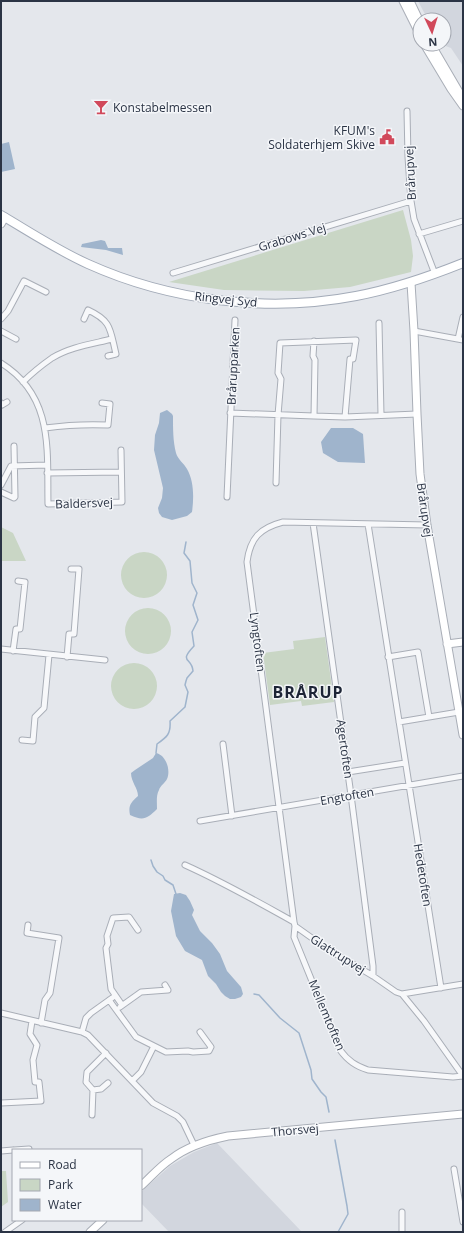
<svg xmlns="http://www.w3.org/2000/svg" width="464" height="1233" font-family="'Open Sans',sans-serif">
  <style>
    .built { fill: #d2d6de }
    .green { fill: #c9d6c5 }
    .water { fill: #9fb4cc }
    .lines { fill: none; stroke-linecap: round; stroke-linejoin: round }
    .stream { stroke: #9fb4cc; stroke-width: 1.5 }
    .street-casing { stroke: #a9aeb7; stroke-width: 7 }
    .secondary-casing { stroke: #a9aeb7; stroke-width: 9 }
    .primary-casing { stroke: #a3abb8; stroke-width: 10 }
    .street { stroke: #f7f8fa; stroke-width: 5 }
    .secondary { stroke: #fff; stroke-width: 7 }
    .primary { stroke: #fff; stroke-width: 8 }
    .labels { text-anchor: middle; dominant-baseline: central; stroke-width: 3; stroke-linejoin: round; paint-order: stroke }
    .poi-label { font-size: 12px; fill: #2b3445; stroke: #f4f6f9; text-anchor: start }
    .street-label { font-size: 12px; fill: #2b3445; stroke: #f4f6f9 }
    .district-label { font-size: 16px; font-weight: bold; letter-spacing: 1px; fill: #1d2536; stroke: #f4f6f9 }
  </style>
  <rect width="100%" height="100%" fill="#e4e7ec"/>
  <path class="built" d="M418,1H463V66L451,48L440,44H444V20H428Z
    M217,1143L301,1231L300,1232H169L141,1203V1192L170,1166L194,1152Z"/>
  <path class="green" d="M403,210L411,240L413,256L411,272L350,287L304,291L224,290L169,282Z
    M1,527L13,533L26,561H1Z
    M121 575a23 23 0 1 1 46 0a23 23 0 1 1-46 0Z
    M125 631a23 23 0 1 1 46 0a23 23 0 1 1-46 0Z
    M325,637L334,702L302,706L301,701L270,705L263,653L294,649L293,641Z
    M111 686a23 23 0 1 1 46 0a23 23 0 1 1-46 0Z
    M1,1171H6L8,1202L1,1207Z"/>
  <path class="water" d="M9,142L15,169L1,172V144Z
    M101,240L105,241L108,248H122L123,255L106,250L81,247L82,244Z
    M167,410L172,414L173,416C173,429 173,441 176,453C178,460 184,463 187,469C194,481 194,498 192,512L187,516L172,520L162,517L159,513L158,508L162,498L163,488L154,450L155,435L159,423L160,413Z
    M331,428H353L363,434L365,463L338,462L323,453L321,442Z
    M156,753C166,755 171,770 167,779C165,783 160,786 159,790C156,795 157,803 157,809C147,819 143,821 130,815C128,806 131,802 138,796C138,788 131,782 131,773L135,770L153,758Z
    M180,893L186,895L190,901L194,910L192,915L200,931L212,943L220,954L227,971L241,987L243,994L241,997L235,999H230L225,996L221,992L216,984L208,976L202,960L185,951L176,936L171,911L174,894Z"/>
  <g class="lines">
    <path class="stream" d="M156,753L157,744C167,737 171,734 170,721L185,707L188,692L185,685L186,681L187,678L193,671C192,657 178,663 194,646L192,632L198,620L193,605L197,593L192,583L190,561L184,553L186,542
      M151,860L153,866L157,872L163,876L165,880L173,885L176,894
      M254,994L259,995L280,1018L299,1033L311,1070L312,1079L321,1092L326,1097L329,1112
      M335,1140L347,1206L348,1214L338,1232"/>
    <g class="street-casing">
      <path id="street" d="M407,111L408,157L411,201L414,219L435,274
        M419,234L463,221
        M173,273L411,201
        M1,319L8,311L24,281L46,292
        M84,319L88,310C112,321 110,330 116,354L108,356
        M379,323L381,415
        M1,331L16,339
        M414,331L463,340
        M458,339L463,317
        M1,363C54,396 47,450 48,504L122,502L121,450
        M23,382C32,373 42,365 52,358C70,347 92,344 112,339
        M1,403L2,405L7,402
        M230,413L314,416L345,417L417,414
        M314,416L315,360L313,356L314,341
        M45,428C67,425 87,424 108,425L110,404L102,403
        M47,473L121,472
        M276,483L278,415L281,379L278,373L280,343L356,340L353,359H350L345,417
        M1,485L11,466L47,465
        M1,492L14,498L15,497L14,446
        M227,497L235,320
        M313,523L351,795L373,966V976
        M368,524L441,988
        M1,649L105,660
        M13,651L16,629H20L25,582L18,581
        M67,657L69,634H74L79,569H71
        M388,657L418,652L429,717
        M399,722L459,712
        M22,740L33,741L35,717L44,708L49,655
        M223,744L232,816
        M348,772L405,763
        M200,821L463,776
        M185,865C223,882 258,902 294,922L295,926L326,948L373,976L396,992L402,994L424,1021L463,1076
        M294,922L247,562C250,538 260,528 283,522L427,525
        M28,925L27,933L59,938L50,993L45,1000L41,1023
        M295,926L294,937L340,1050C348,1061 356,1066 368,1070L453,1077L463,1076
        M402,994L463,984
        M109,1000L136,1037L166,1052L188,1051L193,1052L209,1051L211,1047L200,1032
        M122,1005L111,989L106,948L108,944L107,936L113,918L129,917L138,930
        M120,1007L141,992L168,990L165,985
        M1,1013L82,1032L88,1035L153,1103L177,1116L183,1122L194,1145
        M82,1032L86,1018L91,1013L112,998
        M106,1053L87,1072L86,1082L93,1090L101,1089L108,1083
        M132,1081L141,1072L154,1046
        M1,1103L41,1101L39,1082H35L33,1060L37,1045L30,1034L32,1021
        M92,1115L93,1090
        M14,1150L29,1149V1150
        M1,1151L13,1150
        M454,1169L463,1222
        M402,1212V1232
        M5,1232L22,1220"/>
    </g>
    <g class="secondary-casing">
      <path id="secondary" d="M403,1L420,35
        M410,1L420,22
        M424,44L451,89L463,106
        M431,44L462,97
        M1,224L5,217
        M411,283L414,331L417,414L420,474L427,525L463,735
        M447,644L463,642
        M141,1186C151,1177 160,1166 171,1159C188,1146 208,1140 228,1136L463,1114
        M90,1232L103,1220"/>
    </g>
    <g class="primary-casing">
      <path id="primary" d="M1,215C30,232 57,250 88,264C170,301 268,313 356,296C393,289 428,277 463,263"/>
    </g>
    <use href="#street" class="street"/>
    <use href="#secondary" class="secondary"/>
    <use href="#primary" class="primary"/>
  </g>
  <defs>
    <g id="bar-bare" transform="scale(1.2)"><path d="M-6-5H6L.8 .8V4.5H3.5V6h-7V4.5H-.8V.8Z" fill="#d1495b" stroke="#f4f6f9" stroke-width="2.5" paint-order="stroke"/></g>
    <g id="civic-bare" transform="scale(1.2)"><path d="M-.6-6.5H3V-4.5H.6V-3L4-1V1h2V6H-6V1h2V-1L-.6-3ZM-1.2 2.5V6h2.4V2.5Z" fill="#d1495b" stroke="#f4f6f9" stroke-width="2.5" paint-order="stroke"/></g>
  </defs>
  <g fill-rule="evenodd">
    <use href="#bar-bare" x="101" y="107"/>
    <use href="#civic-bare" x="387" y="137"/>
  </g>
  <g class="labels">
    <g class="poi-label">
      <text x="113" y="107">Konstabelmessen</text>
      <text x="375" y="130" text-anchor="end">KFUM's<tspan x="375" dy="14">Soldaterhjem Skive</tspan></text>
    </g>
    <g class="street-label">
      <text transform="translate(410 173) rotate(-93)">Brårupvej</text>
      <text transform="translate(292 237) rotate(-17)">Grabows Vej</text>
      <text transform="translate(226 299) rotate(6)">Ringvej Syd</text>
      <text transform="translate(233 366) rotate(-87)">Brårupparken</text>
      <text transform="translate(84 503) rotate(-2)">Baldersvej</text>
      <text transform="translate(425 510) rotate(82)">Brårupvej</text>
      <text transform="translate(258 642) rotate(83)">Lyngtoften</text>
      <text transform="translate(345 749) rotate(82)">Agertoften</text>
      <text transform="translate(347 796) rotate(-10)">Engtoften</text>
      <text transform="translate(423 875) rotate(81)">Hedetoften</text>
      <text transform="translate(338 954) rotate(32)">Glattrupvej</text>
      <text transform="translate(327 1015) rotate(67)">Mellemtoften</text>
      <text transform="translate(295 1130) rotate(-5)">Thorsvej</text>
    </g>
    <g class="district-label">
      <text x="308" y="692">BRÅRUP</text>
    </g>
  </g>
  <rect width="464" height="1233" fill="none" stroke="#2b3445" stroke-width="4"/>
  <rect x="12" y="1149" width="130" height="72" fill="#f4f6f9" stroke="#a4a8b1"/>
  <rect x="20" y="1162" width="20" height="6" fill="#ffffff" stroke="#a4a8b1"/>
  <text x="48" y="1169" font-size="12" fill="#2b3445">Road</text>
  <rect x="20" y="1179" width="20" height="12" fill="#c9d6c5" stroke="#a4a8b1"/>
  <text x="48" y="1189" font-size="12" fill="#2b3445">Park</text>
  <rect x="20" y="1199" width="20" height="12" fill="#9fb4cc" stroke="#a4a8b1"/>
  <text x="48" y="1209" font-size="12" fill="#2b3445">Water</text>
  <g transform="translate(432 32) rotate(176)"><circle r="19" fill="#f4f6f9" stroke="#a4a8b1"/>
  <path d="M0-3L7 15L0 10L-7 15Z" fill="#d1495b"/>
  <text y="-6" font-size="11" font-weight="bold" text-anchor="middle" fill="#2b3445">N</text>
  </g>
</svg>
